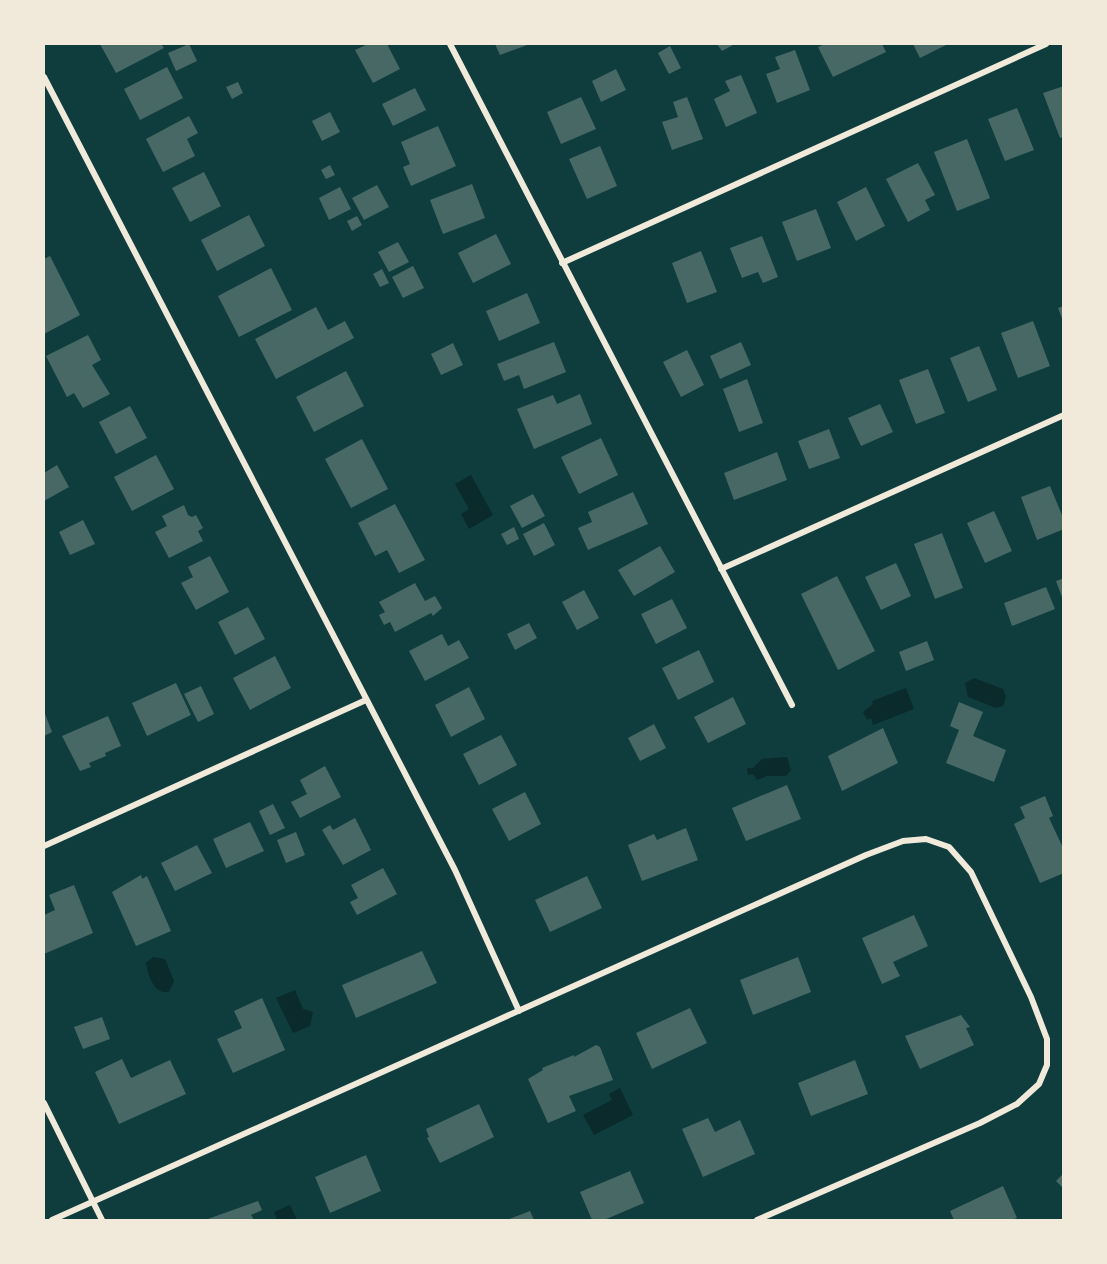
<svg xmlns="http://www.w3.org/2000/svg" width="1107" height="1264" font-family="'Source Serif 4',serif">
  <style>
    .water { fill: #0a2a2b }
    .building { fill: #486865 }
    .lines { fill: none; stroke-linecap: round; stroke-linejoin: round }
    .minor { stroke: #f1e9da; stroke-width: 6 }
  </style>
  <rect width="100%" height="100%" fill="#0f3d3e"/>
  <path class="water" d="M471,475L493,515L469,529L461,514L469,509L455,484Z
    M974,678L1003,689L1006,697L1003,706L996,708L968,697L965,683Z
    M906,688L914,709L873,725L871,718L867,720L863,712L873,704L872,701Z
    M787,757L791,770L786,776H767L757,780L753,774L748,775L747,768H753L762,759Z
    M153,957L165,959L174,981L169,992C154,995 148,975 146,963Z
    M295,990L303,1009L313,1012L310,1026L293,1033L276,998Z
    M620,1088L633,1115L594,1135L583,1115L612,1100L609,1094Z
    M290,1205L297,1220H277L274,1212Z"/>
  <path class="building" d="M100,44H161L164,48L116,73Z
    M189,44L197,61L176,71L168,53Z
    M368,44H387L400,69L373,83L355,50Z
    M495,44H530L500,55Z
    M717,44H732L733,45L722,51Z
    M825,44H882L886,52L833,77L818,47Z
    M913,44H948L920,58Z
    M670,46L681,68L669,74L658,53Z
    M795,50L810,90L777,103L766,74L780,69L775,57Z
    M167,67L183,98L140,120L124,89Z
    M616,69L626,90L601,102L592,81Z
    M741,75L757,113L726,127L714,99L730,91L725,81Z
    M238,82L243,93L232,99L226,87Z
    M1064,86V137L1060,138L1043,93Z
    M415,88L426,110L393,126L382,104Z
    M581,97L596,129L561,144L547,112Z
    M687,97L703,139L672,150L662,122L678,117L673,102Z
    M1017,108L1034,150L1005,161L988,119Z
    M330,112L340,132L322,141L312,121Z
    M189,116L198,133L187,139L195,156L163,172L146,139Z
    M438,126L456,166L411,186L403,167L410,164L401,142Z
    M967,139L990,198L957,211L934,152Z
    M600,146L617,186L587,199L569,159Z
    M918,163L935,195L925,200L930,210L908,222L886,179Z
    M330,165L335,175L326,179L321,170Z
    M204,172L221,206L190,222L172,188Z
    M472,184L485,218L443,234L430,200Z
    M377,185L389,207L364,220L352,198Z
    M340,187L351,209L329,220L319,198Z
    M866,187L885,226L856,241L837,202Z
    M816,209L831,248L797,261L782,222Z
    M249,215L265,246L217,271L201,240Z
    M357,216L362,225L352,231L347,221Z
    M496,234L511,264L473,283L458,253Z
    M762,236L778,277L763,283L758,272L742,278L730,248Z
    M398,242L409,262L389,272L378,252Z
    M701,251L717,292L687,303L672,263Z
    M50,256L80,315L44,334V259Z
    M413,266L424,288L403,298L392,277Z
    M271,268L292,310L239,337L218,296Z
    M382,269L389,283L380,287L373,274Z
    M527,293L540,323L499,341L486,311Z
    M1064,306V321H1063L1058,308Z
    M316,307L328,330L345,321L354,338L276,379L255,339Z
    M1033,321L1050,366L1018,378L1001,333Z
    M88,335L101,360L92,365L110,394L83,408L74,393L67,397L46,356Z
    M554,342L566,372L524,389L519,375L504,381L497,364Z
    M741,342L751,365L720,379L710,356Z
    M453,343L463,365L441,375L431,354Z
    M979,346L997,390L968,402L950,358Z
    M687,350L704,385L681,397L663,362Z
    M928,369L945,413L916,424L899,380Z
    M346,371L364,406L314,432L296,397Z
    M747,379L763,423L739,432L723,389Z
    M580,394L592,424L534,449L517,409L553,395L557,404Z
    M880,404L893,432L861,446L848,418Z
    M130,406L147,438L116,454L99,422Z
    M829,429L840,458L809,469L798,441Z
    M601,438L618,475L579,494L561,457Z
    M362,439L388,489L351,508L325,459Z
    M777,452L787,480L734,500L724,473Z
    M156,455L174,489L132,511L114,477Z
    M57,465L69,487L44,501V473Z
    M1050,486L1064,520V529L1037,540L1021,497Z
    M633,492L648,524L588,550L578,528L592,522L588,512Z
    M533,494L545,516L522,528L510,506Z
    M395,504L425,560L399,573L387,550L375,556L358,523Z
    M184,505L188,515L192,517L196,515L203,528L198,531L203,541L169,558L155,532L167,526L162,516Z
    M994,511L1012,551L985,563L967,523Z
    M83,520L95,544L70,555L59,532Z
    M544,523L555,545L534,556L523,534Z
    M514,527L519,539L507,545L501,534Z
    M942,533L963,588L935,599L914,544Z
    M660,546L675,572L634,596L618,570Z
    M210,556L229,592L196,610L181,583L193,577L188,567Z
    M896,563L911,596L881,610L865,577Z
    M837,576L875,651L838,670L801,594Z
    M1064,578V600H1063L1056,581Z
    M415,583L425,601L435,596L442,608L433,616L431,613L395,632L390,622L384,625L379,615L385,612L379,602Z
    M1046,587L1055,609L1012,626L1004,603Z
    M584,590L599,618L577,630L562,602Z
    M672,599L687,628L656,644L641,614Z
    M248,607L265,639L235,655L218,622Z
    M529,623L537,638L515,650L507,634Z
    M442,634L448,646L459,640L469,658L425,681L409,651Z
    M927,641L934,660L906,671L899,652Z
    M699,650L714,682L678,700L662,668Z
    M275,656L291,688L250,710L233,678Z
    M176,683L191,715L147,736L132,703Z
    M201,686L214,714L198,722L184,694Z
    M469,687L485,719L451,737L435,705Z
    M733,697L746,724L708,743L694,717Z
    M959,702L983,712L973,736L1006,750L994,782L946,763L959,730L950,726Z
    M44,711L52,732L44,736Z
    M108,716L121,746L105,753L106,756L89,763L91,767L80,771L62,736Z
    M654,724L666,748L640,761L628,738Z
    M883,728L898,763L842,791L828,756Z
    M501,735L517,765L479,785L463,754Z
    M325,766L341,797L300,818L291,802L307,794L300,780Z
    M787,785L801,819L746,841L732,808Z
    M525,792L541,824L509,841L492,809Z
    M1045,796L1053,816L1049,818L1064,850V873L1040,883L1014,824L1025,818L1020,807Z
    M273,804L285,828L270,835L259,811Z
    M355,818L371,850L343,865L322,830L330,825L333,830Z
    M250,822L264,851L226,868L213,839Z
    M686,828L698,860L642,881L628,845L654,834L657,840Z
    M296,832L305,855L286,863L277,840Z
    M197,845L212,873L175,891L161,863Z
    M383,868L397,894L357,915L350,902L358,898L351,885Z
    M141,875L142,879L147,876L171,931L136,946L112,892Z
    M587,876L602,908L550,932L535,900Z
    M74,885L93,933L44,954V915L55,910L49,895Z
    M914,915L928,946L893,962L900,976L882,984L862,938Z
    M422,951L437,983L356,1018L342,985Z
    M798,957L811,992L753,1015L740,980Z
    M262,998L285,1050L233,1073L217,1039L242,1028L234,1011Z
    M690,1008L707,1043L652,1069L636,1033Z
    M961,1015L970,1027L966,1028L974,1045L920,1069L905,1036Z
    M102,1017L110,1039L83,1049L74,1027Z
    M596,1045L600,1047L613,1080L569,1096L576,1111L548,1123L528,1079L543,1070L542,1068L574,1055V1057Z
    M122,1059L131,1078L170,1060L186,1094L119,1124L95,1072Z
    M855,1060L868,1094L811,1116L798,1083Z
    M479,1104L494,1137L440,1163L427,1138L429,1137L426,1129Z
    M708,1118L715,1132L740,1120L755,1154L703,1177L682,1129Z
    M366,1155L381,1191L330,1213L315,1177Z
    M630,1171L644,1203L604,1220H592L580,1192Z
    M1064,1173V1189L1056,1181Z
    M1003,1186L1017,1218L1011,1220H954L950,1211Z
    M258,1201L262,1210L251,1215L254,1220H205Z
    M530,1211L534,1220H507Z"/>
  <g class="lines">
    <path class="minor" d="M450,44L792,705
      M44,77L455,870L519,1011
      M562,263L1046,44
      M721,569L1064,415
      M44,846L366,700
      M44,1103L102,1220
      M52,1220L866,855L903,841L926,839L949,847L971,872L1031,997L1047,1039V1065L1039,1084L1017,1104L980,1123L757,1220"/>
  </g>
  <rect width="1107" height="1264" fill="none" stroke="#f1e9da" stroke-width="90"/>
</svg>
